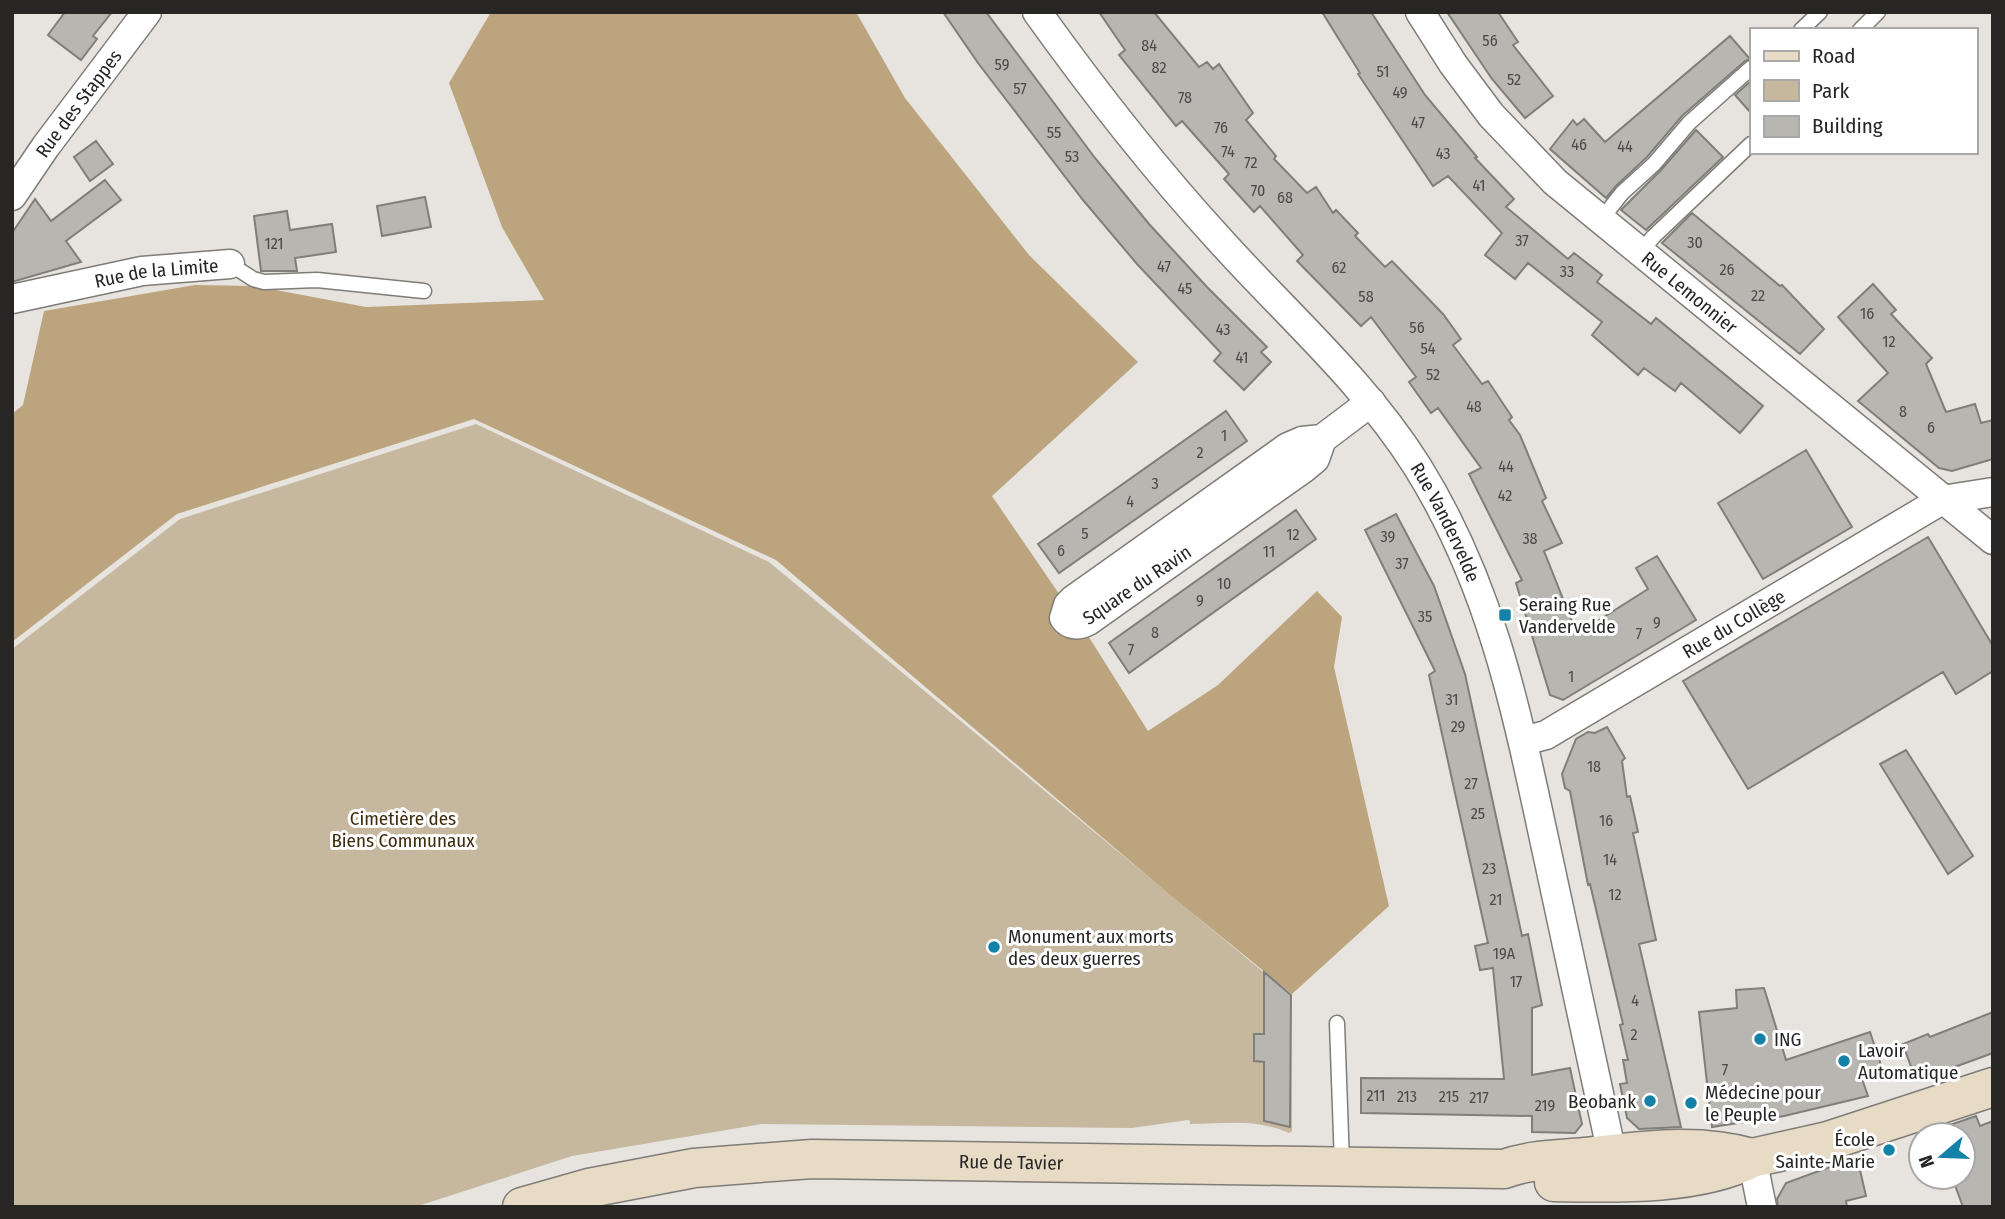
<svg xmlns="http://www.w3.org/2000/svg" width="2005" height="1219" font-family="'Fira Sans Condensed',sans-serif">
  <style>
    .green { fill: #c6b79f }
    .forest { fill: #bca57e }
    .building { fill: #b8b6b1; stroke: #807e79; stroke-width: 2 }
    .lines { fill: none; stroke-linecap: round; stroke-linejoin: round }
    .lane-casing { stroke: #7e7c77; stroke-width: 17 }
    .street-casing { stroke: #7e7c77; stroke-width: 31 }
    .secondary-casing { stroke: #7e7c77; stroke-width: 41 }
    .lane { stroke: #fff; stroke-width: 14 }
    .street { stroke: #fff; stroke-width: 28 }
    .secondary { stroke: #e7dbc6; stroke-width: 38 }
    .poi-dot { fill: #1481a9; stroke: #fff; stroke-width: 2.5 }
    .labels { text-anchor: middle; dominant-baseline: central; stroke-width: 6; stroke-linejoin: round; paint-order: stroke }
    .number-label { font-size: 16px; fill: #4c4a48 }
    .street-label { font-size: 19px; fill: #282625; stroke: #fff }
    .poi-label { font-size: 19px; fill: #282625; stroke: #fff; text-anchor: start }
    .park-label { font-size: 19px; fill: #3e2c0c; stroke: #fff }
  </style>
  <rect width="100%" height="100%" fill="#e7e4df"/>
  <path class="green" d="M476,424L769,562L1291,995L1292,1131L1289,1133C1255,1118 1225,1124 1190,1124V1121L1188,1120L1132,1128L762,1124L572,1156L415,1207H12V649L180,519Z"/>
  <path class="forest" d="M491,12H856L905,98L1029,255L1138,362L992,496L1092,642L1148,731L1218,685L1317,591L1342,617L1334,667L1389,906L1292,994L1170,895L776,560L474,419L177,514L12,642V414L23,405L44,311L195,285L255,286L366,307L544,300L502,227L449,83Z"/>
  <path class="building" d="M65,12H112L93,36L97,39L81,60L48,35Z
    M943,12H986L1095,158L1149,224L1207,287L1267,347L1261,352L1271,362L1244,390L1214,361L1221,353L1137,264L1083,200L978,63Z
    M1099,12H1154L1199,67L1207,62L1213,69L1219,64L1253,113L1246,120L1276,156L1274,159L1307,193L1316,187L1333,213L1336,210L1358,233L1355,236L1385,267L1392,261L1443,314L1461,339L1453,345L1482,384L1488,381L1512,417L1509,420L1520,435L1546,498L1542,501L1562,543L1544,551L1577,634L1648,589L1636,568L1657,556L1696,620L1563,700L1550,695L1516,583L1522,580L1469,474L1481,468L1438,408L1431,413L1409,382L1416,377L1371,317L1361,326L1297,261L1303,255L1260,206L1254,212L1224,179L1229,174L1182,121L1176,126L1119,55L1125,50Z
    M1322,12H1371L1425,95L1477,157L1475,158L1514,199L1506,207L1568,259L1574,253L1602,275L1597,282L1651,324L1656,318L1763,406L1740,433L1681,383L1675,391L1644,368L1638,375L1592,335L1602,322L1528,263L1515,279L1485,255L1502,233L1448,176L1433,186L1358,74L1360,73Z
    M1447,12H1498L1518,42L1513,45L1553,96L1525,118L1492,79Z
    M1730,36L1750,59L1745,61L1682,116L1647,157L1616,186L1606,198L1550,149L1573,120L1577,125L1584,119L1605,142Z
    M1751,81V113L1735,95Z
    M1696,130L1723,157L1646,230L1621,210L1661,170Z
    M96,141L113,164L90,181L74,157Z
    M105,180L121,200L66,241L81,262L12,282V233L35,199L51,221Z
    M425,197L431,227L382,236L377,206Z
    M287,211L290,230L332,224L336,252L295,258L297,271H261L254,216Z
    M1692,213L1780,286L1782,285L1824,329L1800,354L1662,243Z
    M1873,284L1896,310L1891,314L1932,358L1926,364L1946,412L1975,404L1981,423L1993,420V459L1952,471L1939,468L1858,401L1888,373L1838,317Z
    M1226,411L1247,441L1059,573L1038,544Z
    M1806,450L1852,527L1763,579L1718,503Z
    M1296,510L1316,539L1129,673L1109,643Z
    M1396,514L1434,586L1465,674L1522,936L1528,934L1542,1005L1532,1008V1075L1570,1068L1582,1124L1575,1133L1532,1132V1116L1361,1113V1078L1504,1079L1493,968L1480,970L1475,946L1488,943L1429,675L1435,671L1365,530Z
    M1928,537L1993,646V671L1956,694L1943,672L1748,789L1683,681Z
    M1607,727L1625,758L1622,761L1627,797L1630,796L1638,832L1633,833L1656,940L1639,944L1681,1127L1639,1129L1627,1118L1620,1084L1627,1083L1623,1060H1628L1620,1025L1623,1024L1590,884L1588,885L1570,791L1565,788L1562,774L1576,739L1588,732L1595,733Z
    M1906,750L1973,856L1948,874L1880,764Z
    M1264,972L1291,995L1290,1127L1264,1121V1062L1254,1061V1034H1264Z
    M1764,988L1786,1060L1870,1032L1882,1068L1861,1076L1868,1096L1784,1116L1712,1127L1699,1012L1737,1008L1736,990Z
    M1993,1012V1053L1916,1081L1903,1044L1928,1034L1930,1037Z
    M1976,1116L1980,1126L1993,1121V1207H1963L1952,1177H1963V1135H1937L1935,1130Z
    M1857,1157L1866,1196L1846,1201L1847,1207H1778L1777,1199L1786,1183Z"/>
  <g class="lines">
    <g class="lane-casing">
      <path id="lane" d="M1801,30L1820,12
        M1860,30L1878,12
        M1600,221L1622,193L1654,164L1689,123L1751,68
        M1640,253L1653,237L1751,144
        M230,264L253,279L264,282L317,280L424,291
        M1337,1023L1342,1164"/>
    </g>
    <g class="street-casing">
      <g id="street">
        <path id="s1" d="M1037,12C1093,90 1153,167 1218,238C1286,314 1362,379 1417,466C1494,589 1518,719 1548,857C1569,956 1591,1055 1612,1154L1599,1168"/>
        <path id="s2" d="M1420,12L1453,64L1491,115L1555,182L1993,540"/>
        <path id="s3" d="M12,196L46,146L147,12"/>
        <path id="s4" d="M12,299L142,271L230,264"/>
        <path d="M1322,439L1315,459L1304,468L1088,621C1079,626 1070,626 1064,618L1068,605L1073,600L1288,447L1302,441L1322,439L1371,402"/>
        <path id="s5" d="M1523,741L1546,735L1561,726L1942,500L1993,492"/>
        <path d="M1752,1158L1762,1207"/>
      </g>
    </g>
    <g class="secondary-casing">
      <g id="secondary">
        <path d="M1554,1182C1613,1183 1699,1186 1752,1158L1828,1141L1993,1087"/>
        <path id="s6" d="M522,1207L589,1188L694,1168L812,1159L1504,1169C1531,1159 1557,1160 1585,1157C1641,1151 1696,1142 1752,1158"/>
      </g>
    </g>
    <use href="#lane" class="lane"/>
    <use href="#street" class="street"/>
    <use href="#secondary" class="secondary"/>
  </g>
  <g class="poi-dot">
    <rect x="1498" y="608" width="14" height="14" rx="3.5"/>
    <circle cx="994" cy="947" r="7"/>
    <circle cx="1760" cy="1039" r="7"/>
    <circle cx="1844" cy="1061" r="7"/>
    <circle cx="1650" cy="1101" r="7"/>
    <circle cx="1691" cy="1103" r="7"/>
    <circle cx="1889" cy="1150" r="7"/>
  </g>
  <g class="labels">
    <g class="number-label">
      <text x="1490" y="40">56</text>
      <text x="1149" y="45">84</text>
      <text x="1002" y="64">59</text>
      <text x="1159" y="67">82</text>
      <text x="1383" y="71">51</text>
      <text x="1514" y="79">52</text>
      <text x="1020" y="88">57</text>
      <text x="1400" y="92">49</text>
      <text x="1185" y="97">78</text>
      <text x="1418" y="122">47</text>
      <text x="1221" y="127">76</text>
      <text x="1054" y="132">55</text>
      <text x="1579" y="144">46</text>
      <text x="1625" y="146">44</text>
      <text x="1228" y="151">74</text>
      <text x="1443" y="153">43</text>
      <text x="1072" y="156">53</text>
      <text x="1251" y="162">72</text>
      <text x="1479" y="185">41</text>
      <text x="1258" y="190">70</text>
      <text x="1285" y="197">68</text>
      <text x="1522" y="240">37</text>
      <text x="1695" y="242">30</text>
      <text x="274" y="243">121</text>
      <text x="1164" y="266">47</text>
      <text x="1339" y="267">62</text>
      <text x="1727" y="269">26</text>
      <text x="1567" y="271">33</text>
      <text x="1185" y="288">45</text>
      <text x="1758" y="295">22</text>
      <text x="1366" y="296">58</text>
      <text x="1867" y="313">16</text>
      <text x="1417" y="327">56</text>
      <text x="1223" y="329">43</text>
      <text x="1889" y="341">12</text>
      <text x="1428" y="348">54</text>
      <text x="1242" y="357">41</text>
      <text x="1433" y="374">52</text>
      <text x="1474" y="406">48</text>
      <text x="1903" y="411">8</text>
      <text x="1931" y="427">6</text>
      <text x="1224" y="435">1</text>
      <text x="1200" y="452">2</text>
      <text x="1506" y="466">44</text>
      <text x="1155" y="483">3</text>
      <text x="1505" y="495">42</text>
      <text x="1130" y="501">4</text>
      <text x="1085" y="533">5</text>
      <text x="1293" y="534">12</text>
      <text x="1388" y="536">39</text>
      <text x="1530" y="538">38</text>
      <text x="1061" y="550">6</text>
      <text x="1269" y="551">11</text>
      <text x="1402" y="563">37</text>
      <text x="1224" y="583">10</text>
      <text x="1200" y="600">9</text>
      <text x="1425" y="616">35</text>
      <text x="1657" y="622">9</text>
      <text x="1155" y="632">8</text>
      <text x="1639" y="633">7</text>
      <text x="1131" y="649">7</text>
      <text x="1571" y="676">1</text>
      <text x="1452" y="699">31</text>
      <text x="1458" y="726">29</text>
      <text x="1594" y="766">18</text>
      <text x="1471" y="783">27</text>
      <text x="1478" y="813">25</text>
      <text x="1606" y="820">16</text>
      <text x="1610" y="859">14</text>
      <text x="1489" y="868">23</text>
      <text x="1615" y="894">12</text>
      <text x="1496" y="899">21</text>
      <text x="1504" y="953">19A</text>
      <text x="1516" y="981">17</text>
      <text x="1635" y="1000">4</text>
      <text x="1634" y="1034">2</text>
      <text x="1725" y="1069">7</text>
      <text x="1376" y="1095">211</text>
      <text x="1407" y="1096">213</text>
      <text x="1449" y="1096">215</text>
      <text x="1479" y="1097">217</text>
      <text x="1545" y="1105">219</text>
    </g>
    <g class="street-label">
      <text stroke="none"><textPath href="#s3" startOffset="114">Rue des Stappes</textPath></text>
      <text stroke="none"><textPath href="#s4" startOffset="147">Rue de la Limite</textPath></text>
      <text stroke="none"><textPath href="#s2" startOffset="392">Rue Lemonnier</textPath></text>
      <text stroke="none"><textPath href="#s1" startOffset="656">Rue Vandervelde</textPath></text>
      <text transform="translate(1137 585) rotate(-34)">Square du Ravin</text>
      <text stroke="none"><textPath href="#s5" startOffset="242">Rue du Collège</textPath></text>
      <text stroke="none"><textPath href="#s6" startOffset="494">Rue de Tavier</textPath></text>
    </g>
    <g class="poi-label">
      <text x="1519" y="604">Seraing Rue<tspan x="1519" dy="22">Vandervelde</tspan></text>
      <text x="1008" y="936">Monument aux morts<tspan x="1008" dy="22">des deux guerres</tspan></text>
      <text x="1774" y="1039">ING</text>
      <text x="1858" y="1050">Lavoir<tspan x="1858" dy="22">Automatique</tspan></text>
      <text x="1705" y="1092">Médecine pour<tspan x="1705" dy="22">le Peuple</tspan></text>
      <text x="1636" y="1101" text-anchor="end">Beobank</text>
      <text x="1875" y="1139" text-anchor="end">École<tspan x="1875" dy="22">Sainte-Marie</tspan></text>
    </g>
    <g class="park-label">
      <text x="403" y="818">Cimetière des<tspan x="403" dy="22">Biens Communaux</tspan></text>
    </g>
  </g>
  <rect width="2005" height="1219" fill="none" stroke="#282625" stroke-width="28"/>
  <rect x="1750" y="28" width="228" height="126" fill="#ffffff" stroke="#a9a8a8" stroke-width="2"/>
  <rect x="1764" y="51" width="35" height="10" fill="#e7dbc6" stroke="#a9a8a8" stroke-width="2"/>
  <text x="1812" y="63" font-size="21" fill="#282625">Road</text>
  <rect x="1764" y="80" width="35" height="21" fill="#c6b79f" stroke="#a9a8a8" stroke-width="2"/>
  <text x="1812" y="98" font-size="21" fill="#282625">Park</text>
  <rect x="1764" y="116" width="35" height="21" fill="#b8b6b1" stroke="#a9a8a8" stroke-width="2"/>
  <text x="1812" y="133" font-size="21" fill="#282625">Building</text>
  <g transform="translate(1942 1156) rotate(251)"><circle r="33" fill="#ffffff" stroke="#a9a8a8" stroke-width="2"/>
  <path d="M0-5L12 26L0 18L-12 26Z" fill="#1481a9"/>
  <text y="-10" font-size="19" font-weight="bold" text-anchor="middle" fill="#282625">N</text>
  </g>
</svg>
